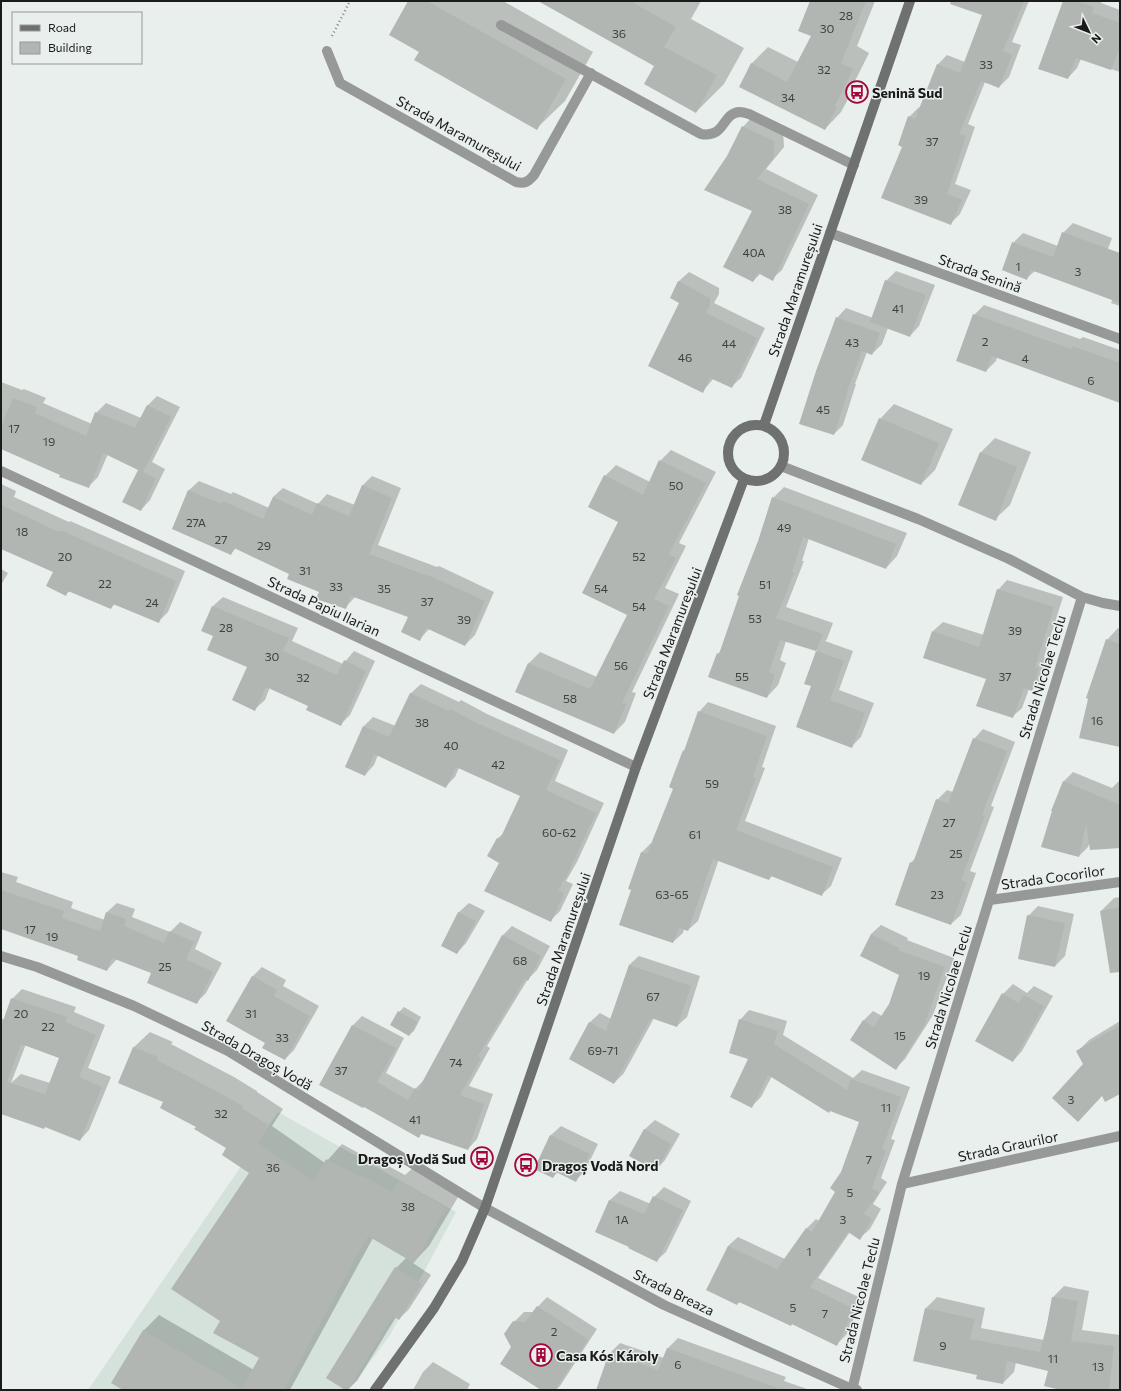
<svg xmlns="http://www.w3.org/2000/svg" width="1121" height="1391" font-family="Commissioner,sans-serif">
  <style>
    .built { fill: #d5e2db }
    .shadow { fill: #0003; fill-rule: evenodd }
    .building { fill: #b1b6b3; fill-rule: evenodd }
    .lines { fill: none; stroke-linecap: round; stroke-linejoin: round }
    .path { stroke: #828583; stroke-width: 2.5; stroke-dasharray: 1 3; stroke-linecap: butt }
    .street { stroke: #979998; stroke-width: 10 }
    .secondary { stroke: #6e716f; stroke-width: 10 }
    .labels { text-anchor: middle; dominant-baseline: central; stroke-width: 3; stroke-linejoin: round; paint-order: stroke }
    .number-label { font-size: 12px; fill: #404240 }
    .poi-label { font-size: 14px; font-weight: bold; fill: #1a1b1a; stroke: #e9efec; text-anchor: start }
    .street-label { font-size: 14px; fill: #1a1b1a; stroke: #e9efec }
  </style>
  <rect width="100%" height="100%" fill="#e9efec"/>
  <path class="built" d="M278,1112L456,1212L390,1335L349,1390H88Z"/>
  <path class="shadow" d="M409,1H503L593,52L565,101L537,128L420,52Z
    M540,1H701L691,19L744,48L724,84L696,112L655,65Z
    M811,1H875L857,46L869,53L851,89L853,90L841,112L825,129L751,64L768,47L798,62L812,35Z
    M957,1H1029L1012,42L1021,45L1009,77L999,87L985,82L968,124L975,127L955,184L971,190L960,214L950,224L904,146L909,117L919,107L920,108L938,64L947,55L965,62L983,14Z
    M1064,1H1102L1101,3L1120,10V72L1081,59L1077,68L1068,78Z
    M752,117L783,131L784,147L766,169L818,195L782,270L772,279L761,273L753,281V211L728,157L743,127Z
    M1073,223L1112,238L1106,254L1120,259V306L1111,303L1113,299L1035,271L1027,278L1013,243L1023,233L1058,246L1063,233Z
    M896,271L935,285L919,326L910,336L888,328L882,344L872,354L867,352L855,384H856L843,425L834,434L837,318L846,308L873,318L886,281Z
    M689,272L719,288V294L714,303L765,328L741,378L731,387L714,378L702,392L681,302L672,297L679,281Z
    M984,305L1080,339L1083,337L1120,350L1119,359L1120,360V402L997,357L996,361L986,371L974,315Z
    M1,382L22,390L24,389L46,398L43,403L92,424L96,413L106,403L141,418L148,405L157,396L180,407L152,462L165,469L150,500L141,510L139,469L108,454L98,477L88,487L1,448Z
    M894,404L953,429L935,470L921,484L880,419Z
    M995,438L1031,452L1010,505L995,519L981,452Z
    M671,450L716,472L679,543L686,546L665,588L679,594L632,692L636,693L625,722L614,733L516,692L529,663L540,652L597,677L629,614L619,522L590,506L605,476L616,465L650,482L660,461Z
    M372,476L401,488L378,545L437,567L439,566L494,592L475,635L465,645L430,628L419,640L410,616L356,596L345,608L290,573L236,548L231,554L173,529L189,490L199,481L231,494L233,492L269,508L273,497L283,488L318,504L327,494L355,505L362,486Z
    M1,484L16,491L14,497L69,522L70,521L185,571L168,612L158,622L115,604L111,608L70,591L66,594L54,572L1,547Z
    M784,487L907,533L897,556L886,568L809,538L802,561H804L786,607L833,623L827,639L825,641L853,651L839,690L874,703L861,737L852,746L812,686L805,683L817,650L786,641L780,660L786,663L778,685L767,697L718,654L722,649L759,542L773,498Z
    M1,569L8,573L1,585Z
    M1007,580L1063,597L1044,657L1048,659L1042,680L1032,690L1029,689L1022,708L1012,717L987,678L933,631L943,622L984,635L998,590Z
    M223,597L298,628L292,641L343,664L354,651L375,661L350,715L340,725L310,705L270,687L265,700L255,709L249,666L215,636L203,630L213,606Z
    M1118,628L1120,629V746L1107,640Z
    M421,684L459,702L461,700L487,714L568,750L555,781L604,803L577,862L566,881L573,884L560,911L550,921L501,862L498,838L504,833L522,795L459,768L455,777L445,787L378,755L374,765L365,775L346,767L364,726L373,717L396,726L411,693Z
    M708,702L776,726L762,767L765,768L745,821L842,858L831,886L821,895L772,876L769,879L719,859L698,921L688,930L684,929L683,933L673,942L633,889L642,852L651,843H653L675,789L670,787L684,751L686,748L699,712Z
    M983,729L1015,742L991,806L994,807L970,871L976,873L961,915L951,924L911,863L916,857L937,800L947,790L953,792L974,739Z
    M1073,772L1112,788L1120,780V847L1090,841L1088,847L1079,856L1064,781Z
    M1,872L18,877L16,882L73,902L71,908L105,920L107,912L117,903L135,909L132,917L170,932L180,922L202,932L195,949L222,963L206,993L196,1003L153,972L117,959L107,970L79,956L1,926Z
    M1120,897V969L1101,911L1114,898Z
    M469,903L485,911L466,943L457,953L442,945L459,912Z
    M1038,906L1074,914L1065,956L1055,966L1028,916Z
    M881,925L908,938L907,940L954,958L933,1015L905,1059L896,1068L851,1040L864,1020L873,1011L882,1016L890,1004L900,974L871,934Z
    M512,926L550,946L537,970L528,979L487,1046L490,1048L469,1086L493,1094L477,1139L468,1149L422,1133L418,1137L364,1106L321,1085L353,1025L362,1016L404,1038L386,1073L415,1089L425,1079L503,935Z
    M639,956L700,976L687,1017L677,1026L654,1018L624,1073L614,1083L570,1059L590,1022L600,1013L611,1019L629,965Z
    M262,967L286,980L283,986L319,1006L294,1050L285,1059L266,1043L227,1021L253,976Z
    M1013,984L1027,993L1034,986L1053,996L1022,1051L1013,1061L1003,994Z
    M22,989L76,1007L74,1012L105,1025L88,1068L111,1077L89,1130L80,1140L1,1095V1018L5,1020L12,999ZM26,1044L61,1057L50,1083L21,1074L11,1083Z
    M404,1007L421,1017L414,1031L409,1035L399,1012Z
    M749,1010L787,1021L783,1035L853,1078L862,1070L910,1087L891,1139L895,1140L881,1178L887,1182L873,1204L881,1209L870,1229L860,1238L850,1232L818,1278L863,1299L846,1335L836,1345L792,1324L740,1302L737,1304L708,1290L728,1246L738,1237L785,1259L806,1229L816,1219L819,1221L837,1192L841,1173L861,1121L772,1076L761,1097L752,1106L750,1058L740,1020Z
    M1120,1021V1092L1084,1064L1077,1052L1089,1040Z
    M150,1032L173,1042L171,1044L234,1077L257,1091V1092L283,1109L272,1126L325,1163L342,1144L375,1162L377,1160L405,1175L415,1166L461,1192L429,1246L413,1263L431,1275L409,1309L399,1319L396,1317L357,1381L347,1390L396,1268L406,1258L373,1238L290,1390H125L144,1330L159,1315L254,1370L261,1358L221,1321L251,1172L228,1148L197,1127L164,1102L119,1082L134,1047Z
    M655,1120L680,1134L665,1160L656,1170L630,1156L645,1129Z
    M561,1126L598,1144L585,1171L575,1181L558,1172L553,1177L535,1168L551,1135Z
    M664,1187L691,1201L666,1252L656,1261L630,1246L596,1232L610,1200L620,1191L651,1204L654,1197Z
    M1064,1286L1089,1291L1082,1330L1120,1335V1390H1065L1049,1370L1016,1362L1014,1372L1003,1383L978,1374L926,1308L937,1297L985,1308L981,1328L1044,1340L1053,1297Z
    M547,1297L597,1329L560,1386L556,1390H542L514,1322L524,1312H533Z
    M678,1338L786,1377L784,1381L810,1390H597L610,1353L620,1343L664,1358L668,1348Z
    M433,1362L470,1384L467,1390H413L423,1372Z"/>
  <path class="building" d="M408,1H427L566,79L537,130L414,60L419,52L389,35Z
    M538,1H630L676,27L664,47L717,75L696,113L644,84L654,66Z
    M810,1H866L841,63L853,69L835,106L837,107L825,130L739,87L751,63L787,82L811,36L798,31Z
    M951,1H1024L1003,51L1012,55L999,88L981,81L959,134L966,136L947,194L962,200L951,225L881,198L902,147L898,145L908,116L915,119L937,64L960,73L982,15L950,4Z
    M1063,1H1077L1094,7L1092,13L1120,23V47L1111,70L1076,58L1068,79L1038,69Z
    M742,126L774,141V157L757,179L809,204L773,281L758,273L753,282L723,267L752,211L704,190L727,156Z
    M1062,232L1120,253V303L1031,270L1027,280L1002,270L1012,242L1053,257Z
    M885,280L926,295L910,337L870,322Z
    M678,281L710,298V305L706,313L757,338L732,388L710,378L703,393L648,366L679,303L670,298Z
    M973,314L1071,349L1072,346L1120,363V403L992,356L986,372L956,361Z
    M836,317L880,333L872,355L862,351L846,394H847L834,435L799,424L816,371Z
    M13,398L37,407L35,413L86,436L95,412L135,428L147,405L171,417L143,472L156,478L141,511L122,502L138,470L103,453L89,488L59,477L60,475L1,449V427Z
    M879,418L939,443L921,485L861,460Z
    M980,452L1017,467L996,521L958,505Z
    M659,460L706,483L669,554L676,558L654,599L669,606L622,703L626,704L614,734L515,692L528,663L590,689L627,615L582,593L618,522L588,507L604,475L643,495Z
    M362,485L392,498L369,554L428,576V575L485,601L465,646L426,628L420,641L401,632L408,617L351,596L346,609L316,599L319,592L287,579L289,574L234,548L231,555L172,529L188,490L222,504L223,501L263,519L273,497L312,515L317,503L349,516Z
    M772,497L896,544L886,569L803,537L792,572L794,573L776,618L823,634L816,651L780,640L769,672L775,674L767,698L708,677L717,653L719,654L739,596L737,595L758,541Z
    M1,505L59,532L60,530L176,581L159,623L113,604L111,609L68,591L66,596L46,586L53,572L1,549Z
    M997,589L1054,607L1035,667L1039,668L1032,691L1024,688L1013,718L976,706L986,679L923,658L932,631L979,647Z
    M212,606L289,638L283,651L337,675L344,660L366,671L341,726L306,710L308,706L266,687L255,711L232,700L247,667L207,650L213,636L201,631Z
    M1106,639L1120,644V747L1079,738L1088,699L1086,698Z
    M816,651L844,661L830,700L865,713L852,748L796,727L811,686L804,684Z
    M410,693L449,711L450,709L477,723L560,760L546,790L596,813L568,873L558,890L564,893L551,922L484,891L499,863L487,856L497,838L500,839L520,796L456,767L446,788L374,754L365,776L345,767L363,726L389,737Z
    M698,711L767,736L753,777L756,778L736,830L833,867L822,896L771,876L769,880L713,859L688,931L679,928L673,943L619,925L631,890L628,889L641,852L647,854L673,789L669,787L683,750L684,751Z
    M973,738L1007,751L982,815L985,816L961,880L967,882L951,925L895,905L910,862L913,863L936,799L948,803Z
    M1063,781L1120,805V848L1090,850L1086,824L1079,857L1041,847L1052,811H1051Z
    M1,890L64,911L62,918L100,931L106,912L126,919L124,926L164,943L169,931L194,942L186,959L213,972L197,1004L147,983L151,973L112,958L107,971L77,960L78,956L1,929Z
    M1120,907V972L1110,973L1100,911Z
    M458,912L476,921L457,954L441,946Z
    M1027,915L1065,923L1055,967L1018,959Z
    M871,934L899,948L898,950L945,967L924,1026L896,1070L850,1040L863,1020L874,1027L889,1004L899,975L860,956Z
    M502,935L541,956L528,981L525,979L478,1056L481,1058L460,1095L484,1104L468,1150L421,1134L419,1138L364,1107L363,1108L319,1085L352,1025L396,1048L377,1082L408,1100L415,1088L418,1090Z
    M629,965L691,986L677,1027L651,1018L614,1084L569,1059L589,1022L606,1031Z
    M252,976L277,990L274,996L310,1016L285,1060L262,1048L265,1043L226,1021Z
    M1002,993L1019,1003L1024,995L1044,1006L1013,1062L975,1041Z
    M11,998L67,1017L65,1022L96,1035L79,1077L102,1087L80,1141L45,1127L44,1129L1,1114V1027ZM21,1044L59,1058L45,1094L7,1082Z
    M398,1011L417,1022L409,1036L390,1025Z
    M739,1019L778,1031L774,1044L847,1090L851,1079L901,1097L882,1149L886,1150L872,1188L879,1192L864,1214L872,1219L860,1240L848,1232L810,1287L854,1309L837,1346L792,1324L791,1326L739,1302L737,1305L706,1290L728,1246L777,1269L806,1228L812,1232L835,1192L830,1188L841,1172L859,1122L830,1111L829,1113L768,1075L752,1108L730,1097L748,1059L729,1053Z
    M1120,1025V1094L1105,1102L1102,1096L1078,1122L1052,1098L1083,1064L1076,1051Z
    M133,1047L158,1057L157,1060L218,1092L243,1106L242,1108L268,1125L257,1142L314,1181L326,1159L360,1177L361,1175L392,1192L399,1180L446,1208L414,1263L368,1236L284,1390H123L111,1383L143,1330L242,1388L259,1358L213,1333L220,1321L171,1289L249,1173L222,1155L226,1148L194,1129L196,1127L160,1108L163,1102L118,1083Z
    M644,1129L671,1144L656,1171L629,1156Z
    M550,1135L590,1154L576,1182L556,1172L553,1178L534,1169Z
    M653,1196L683,1210L657,1262L628,1248L629,1247L595,1232L609,1200L644,1214Z
    M395,1267L422,1284L399,1320L393,1316L348,1390H345L326,1378Z
    M1052,1297L1078,1301L1071,1341L1114,1346L1109,1390H1061L1044,1386L1048,1371L1007,1361L1003,1384L976,1379L977,1375L913,1361L925,1308L975,1319L970,1339L1040,1352L1047,1324Z
    M537,1306L588,1339L555,1390H541L500,1364L511,1347L504,1334L513,1321L525,1322Z
    M667,1348L777,1388V1390H596L609,1353L658,1370Z"/>
  <g class="lines">
    <path class="path" d="M332,36L350,1"/>
    <path class="street" d="M501,25L701,134C726,138 721,114 739,112C742,112 746,113 749,114L854,165
      M327,51L340,83L516,182C525,184 528,182 534,175L591,73
      M830,233L1120,339
      M781,466L918,519L1009,559L1082,597L1103,603L1120,606
      M1,471L636,767
      M990,900L1120,882
      M1,956L37,967L134,1006L228,1051L485,1208L664,1305L852,1389L857,1390
      M902,1184L1120,1136
      M852,1390L902,1184L1082,597"/>
    <path class="secondary" d="M728 453a28 28 0 1 1 56 0a28 28 0 1 1-56 0Z
      M764,425L910,1
      M375,1390L434,1308L462,1261L485,1208L636,767L744,479"/>
  </g>
  <defs>
    <g id="bus-ring" transform="scale(1.15)"><circle r="9.5" fill="#e9efec" stroke="#a3063a" stroke-width="1.5"/><path d="M-5-6H5V4H4V6H2V4H-2V6H-4V4H-5ZM-3.5-4V0h7V-4ZM-3.5 1.2v1.5H-2V1.2ZM2 1.2v1.5H3.5V1.2Z" fill="#a3063a"/></g>
    <g id="building-ring" transform="scale(1.15)"><circle r="9.5" fill="#e9efec" stroke="#a3063a" stroke-width="1.5"/><path d="M-4-6H4V6H1V3H-1V6H-4ZM-2.5-4.3h1.7v1.8h-1.7ZM.8-4.3h1.7v1.8H.8ZM-2.5-1h1.7V.8h-1.7ZM.8-1h1.7V.8H.8Z" fill="#a3063a"/></g>
  </defs>
  <g fill-rule="evenodd">
    <use href="#bus-ring" x="857" y="92"/>
    <use href="#bus-ring" x="482" y="1158"/>
    <use href="#bus-ring" x="526" y="1165"/>
    <use href="#building-ring" x="541" y="1355"/>
  </g>
  <g class="labels">
    <g class="number-label">
      <text x="846" y="15">28</text>
      <text x="827" y="28">30</text>
      <text x="619" y="33">36</text>
      <text x="986" y="64">33</text>
      <text x="824" y="69">32</text>
      <text x="788" y="97">34</text>
      <text x="932" y="141">37</text>
      <text x="921" y="199">39</text>
      <text x="785" y="209">38</text>
      <text x="754" y="252">40A</text>
      <text x="1018" y="266">1</text>
      <text x="1078" y="271">3</text>
      <text x="898" y="308">41</text>
      <text x="985" y="341">2</text>
      <text x="852" y="342">43</text>
      <text x="729" y="343">44</text>
      <text x="685" y="357">46</text>
      <text x="1025" y="358">4</text>
      <text x="1091" y="380">6</text>
      <text x="823" y="409">45</text>
      <text x="14" y="428">17</text>
      <text x="49" y="441">19</text>
      <text x="676" y="485">50</text>
      <text x="196" y="522">27A</text>
      <text x="784" y="527">49</text>
      <text x="22" y="531">18</text>
      <text x="221" y="539">27</text>
      <text x="264" y="545">29</text>
      <text x="65" y="556">20</text>
      <text x="639" y="556">52</text>
      <text x="305" y="570">31</text>
      <text x="105" y="583">22</text>
      <text x="765" y="584">51</text>
      <text x="336" y="586">33</text>
      <text x="384" y="588">35</text>
      <text x="601" y="588">54</text>
      <text x="427" y="601">37</text>
      <text x="152" y="602">24</text>
      <text x="639" y="606">54</text>
      <text x="755" y="618">53</text>
      <text x="464" y="619">39</text>
      <text x="226" y="627">28</text>
      <text x="1015" y="630">39</text>
      <text x="272" y="656">30</text>
      <text x="621" y="665">56</text>
      <text x="742" y="676">55</text>
      <text x="1005" y="676">37</text>
      <text x="303" y="677">32</text>
      <text x="570" y="698">58</text>
      <text x="1097" y="720">16</text>
      <text x="422" y="722">38</text>
      <text x="451" y="745">40</text>
      <text x="498" y="764">42</text>
      <text x="712" y="783">59</text>
      <text x="949" y="822">27</text>
      <text x="559" y="832">60-62</text>
      <text x="695" y="834">61</text>
      <text x="956" y="853">25</text>
      <text x="672" y="894">63-65</text>
      <text x="937" y="894">23</text>
      <text x="30" y="929">17</text>
      <text x="52" y="936">19</text>
      <text x="520" y="960">68</text>
      <text x="165" y="966">25</text>
      <text x="924" y="975">19</text>
      <text x="653" y="996">67</text>
      <text x="21" y="1013">20</text>
      <text x="251" y="1013">31</text>
      <text x="48" y="1026">22</text>
      <text x="900" y="1035">15</text>
      <text x="282" y="1037">33</text>
      <text x="603" y="1050">69-71</text>
      <text x="456" y="1062">74</text>
      <text x="341" y="1070">37</text>
      <text x="1071" y="1099">3</text>
      <text x="886" y="1107">11</text>
      <text x="221" y="1113">32</text>
      <text x="415" y="1119">41</text>
      <text x="869" y="1159">7</text>
      <text x="273" y="1167">36</text>
      <text x="850" y="1192">5</text>
      <text x="408" y="1206">38</text>
      <text x="622" y="1219">1A</text>
      <text x="843" y="1219">3</text>
      <text x="809" y="1251">1</text>
      <text x="793" y="1307">5</text>
      <text x="825" y="1313">7</text>
      <text x="554" y="1331">2</text>
      <text x="943" y="1345">9</text>
      <text x="1053" y="1358">11</text>
      <text x="678" y="1364">6</text>
      <text x="1098" y="1366">13</text>
    </g>
    <g class="poi-label">
      <text x="872" y="92">Senină Sud</text>
      <text x="466" y="1158" text-anchor="end">Dragoș Vodă Sud</text>
      <text x="542" y="1165">Dragoș Vodă Nord</text>
      <text x="556" y="1355">Casa Kós Károly</text>
    </g>
    <g class="street-label">
      <text transform="translate(459 133) rotate(29)">Strada Maramureșului</text>
      <text transform="translate(980 273) rotate(20)">Strada Senină</text>
      <text transform="translate(795 290) rotate(-71)">Strada Maramureșului</text>
      <text transform="translate(324 606) rotate(25)">Strada Papiu Ilarian</text>
      <text transform="translate(672 633) rotate(-69)">Strada Maramureșului</text>
      <text transform="translate(1042 677) rotate(-73)">Strada Nicolae Teclu</text>
      <text transform="translate(1053 877) rotate(-8)">Strada Cocorilor</text>
      <text transform="translate(563 939) rotate(-71)">Strada Maramureșului</text>
      <text transform="translate(948 987) rotate(-73)">Strada Nicolae Teclu</text>
      <text transform="translate(257 1055) rotate(30)">Strada Dragoș Vodă</text>
      <text transform="translate(1008 1146) rotate(-12)">Strada Graurilor</text>
      <text transform="translate(674 1292) rotate(26)">Strada Breaza</text>
      <text transform="translate(859 1300) rotate(-76)">Strada Nicolae Teclu</text>
    </g>
  </g>
  <rect width="1121" height="1391" fill="none" stroke="#1a1b1a" stroke-width="4"/>
  <rect x="12" y="12" width="130" height="52" fill="#e9efec" stroke="#969a98"/>
  <rect x="20" y="25" width="20" height="6" fill="#6e716f" stroke="#969a98"/>
  <text x="48" y="32" font-size="12" fill="#1a1b1a">Road</text>
  <rect x="20" y="42" width="20" height="12" fill="#b1b6b3" stroke="#969a98"/>
  <text x="48" y="52" font-size="12" fill="#1a1b1a">Building</text>
  <g transform="translate(1089 32) rotate(133)" stroke="#e9efec" stroke-width="3" paint-order="stroke">
  <path d="M0-3L7 15L0 10L-7 15Z" fill="#1a1b1a"/>
  <text y="-6" font-size="11" font-weight="bold" text-anchor="middle" fill="#1a1b1a">N</text>
  </g>
</svg>
